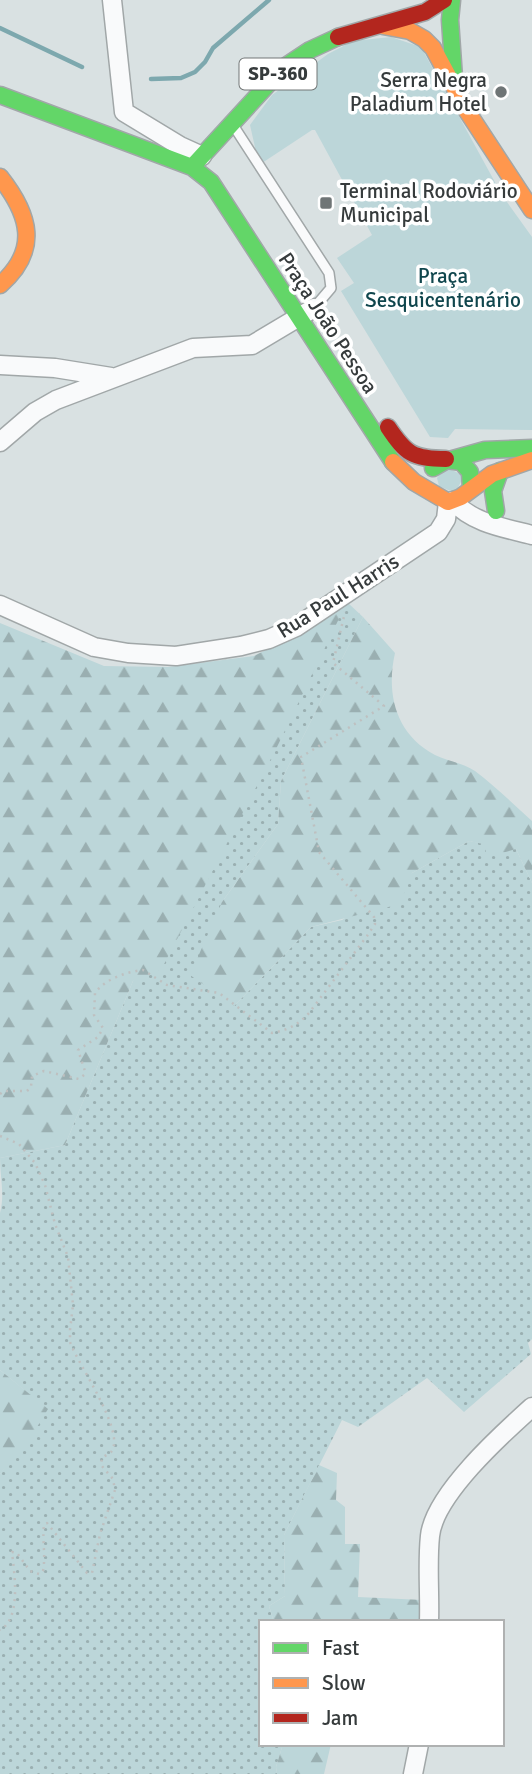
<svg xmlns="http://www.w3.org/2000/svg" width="532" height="1774" font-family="Signika,sans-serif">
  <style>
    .grass { fill: url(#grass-dots) }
    .forest { fill: url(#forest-firs) }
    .park { fill: #bcd6d9 }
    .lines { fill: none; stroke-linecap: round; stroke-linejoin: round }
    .stream { stroke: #7da8ae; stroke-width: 4.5 }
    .lane-casing { stroke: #a1a7a8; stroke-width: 12 }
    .street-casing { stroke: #a1a7a8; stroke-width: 21 }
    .fast-casing { stroke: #a1a7a8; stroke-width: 19 }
    .slow-casing { stroke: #a1a7a8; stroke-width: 19 }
    .jam-casing { stroke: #a1a7a8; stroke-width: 19 }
    .path { stroke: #bec0c0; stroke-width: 2.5; stroke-dasharray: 2 5; stroke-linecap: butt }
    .lane { stroke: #f9fafb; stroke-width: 9 }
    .street { stroke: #f9fafb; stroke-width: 18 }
    .fast { stroke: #63d668; stroke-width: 16 }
    .slow { stroke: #ff974d; stroke-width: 16 }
    .jam { stroke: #b3261e; stroke-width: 16 }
    .poi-dot { fill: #6f7576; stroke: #fff; stroke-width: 2.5 }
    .labels { text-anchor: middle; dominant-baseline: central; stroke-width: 7; stroke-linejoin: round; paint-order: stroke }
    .shield { fill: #fff; stroke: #727676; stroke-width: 2 }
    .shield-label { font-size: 19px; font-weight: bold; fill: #363b3c }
    .poi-label { font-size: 21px; fill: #363b3c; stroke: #fff; text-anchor: end }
    .park-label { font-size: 21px; fill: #10464d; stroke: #fff }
    .street-label { font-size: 21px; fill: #363b3c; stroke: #fff }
  </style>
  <defs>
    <pattern id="grass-dots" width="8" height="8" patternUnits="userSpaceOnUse" patternTransform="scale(1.75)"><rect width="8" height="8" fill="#bcd6d9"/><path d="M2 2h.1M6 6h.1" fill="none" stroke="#9aafb1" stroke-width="1.8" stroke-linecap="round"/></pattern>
    <pattern id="forest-firs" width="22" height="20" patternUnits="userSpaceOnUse" patternTransform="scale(1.75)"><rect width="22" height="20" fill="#bcd6d9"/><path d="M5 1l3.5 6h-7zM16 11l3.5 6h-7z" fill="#9aafb1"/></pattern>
  </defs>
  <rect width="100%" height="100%" fill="#d9e1e2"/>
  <path class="grass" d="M347,602L363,617L281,781L278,824L222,902L234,1006L311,927L342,920L412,873L469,841L516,849L532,883V1339L528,1343L531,1354L464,1412L427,1378L358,1427L342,1420L284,1535L285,1596L269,1606L274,1622H261V1744H283L276,1767L277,1774H0V1474L47,1409L0,1370V1213C5,1194 0,1178 0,1158L65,1145L133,981Z"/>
  <path class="forest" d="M347,602L276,749L161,970L133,981L65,1145L0,1158V623L104,666L168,667L254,656L297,634Z
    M363,617L395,653C386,693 395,734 435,755C447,761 463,763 475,771C495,786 513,804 532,821V883L516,849L488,857L483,844L469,841L412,873L400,904L311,927L234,1006L190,975L222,902L278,824L281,781Z
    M0,1370L48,1409L31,1437L0,1474Z
    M319,1465L337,1473L336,1500L345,1507V1544H360L358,1597L423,1600L422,1622H274L269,1606L285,1596L284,1535Z
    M283,1744H331L324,1774H277L276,1767Z"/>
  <path class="park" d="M391,37L421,47L502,195L532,237V430L455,429L448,438L430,437L341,291L354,283L337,258L372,235L315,130H312L259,165L250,125L272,95L328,54L353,41Z
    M446,467L464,476L455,493L439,486L437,478Z"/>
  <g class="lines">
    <path class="stream" d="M0,28L82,67
      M151,79L181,78L195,72L205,62L213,48L269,0"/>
    <g class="lane-casing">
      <path id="lane" d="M233,125L329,273L331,288L314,308"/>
    </g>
    <g class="street-casing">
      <path id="street" d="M112,0L124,112
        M124,112L180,146L202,156
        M0,365L55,368L111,377
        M0,442L35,412L56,400L193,348L252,345L314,308
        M453,501C472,523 505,528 532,535
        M0,605L94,647L128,653L176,656L241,646L269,639L296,627L438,532L446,519L448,502
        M429,1622C430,1594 427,1564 430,1536C434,1495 502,1434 532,1407
        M413,1774L419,1744"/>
    </g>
    <g class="fast-casing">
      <path id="fast" d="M452,0L450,20L454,78
        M0,95L192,167L283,68L310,50L338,37
        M192,167L211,182L393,462
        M453,459L485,450L532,448
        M433,468L447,460L461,462L470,472L471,489
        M496,511L493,491L500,471"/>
    </g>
    <g class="slow-casing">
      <path id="slow" d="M383,26L410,31L424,39L433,48L467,111L532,210
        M0,177C30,215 40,250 0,285
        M393,462L414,482L448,502L461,497L492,474L532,460"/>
    </g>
    <g class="jam-casing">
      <path id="jam" d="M338,37L425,12L444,0
        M388,427C406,454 413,459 446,459"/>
    </g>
    <path class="path" d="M0,1094L4,1091H27L31,1087L32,1076L44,1071L79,1079L84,1075L85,1071L78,1050L98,1037L103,1028L94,1015L95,993C105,979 126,972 143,970L167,985L219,993L272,1033C288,1030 298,1025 309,1013L367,936L375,924L374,917L319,852L301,757L384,706L333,663L345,612
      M0,1136L19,1144L35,1163L45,1185L55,1224L68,1257L73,1305L70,1330V1342C77,1363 127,1433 111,1452C110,1453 103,1457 102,1458L101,1465L113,1479L115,1490L100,1534L92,1573H87L47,1523L44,1525C42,1541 46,1555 43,1571L39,1574L30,1571L17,1553L12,1552C14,1572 22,1618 0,1630"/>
    <use href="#lane" class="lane"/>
    <use href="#street" class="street"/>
    <use href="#fast" class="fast"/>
    <use href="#slow" class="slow"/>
    <use href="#jam" class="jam"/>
  </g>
  <g class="poi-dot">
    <circle cx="501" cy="92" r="7"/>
    <rect x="319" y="196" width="14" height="14" rx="3.5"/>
  </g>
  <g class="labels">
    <rect class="shield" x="239.5" y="58.5" width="77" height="31" rx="5"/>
    <g class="shield-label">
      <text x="278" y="74">SP-360</text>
    </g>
    <g class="poi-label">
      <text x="487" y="80">Serra Negra<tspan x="487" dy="24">Paladium Hotel</tspan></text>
      <text x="340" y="191" text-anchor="start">Terminal Rodoviário<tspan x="340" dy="24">Municipal</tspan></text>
    </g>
    <g class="park-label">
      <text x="443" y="276">Praça<tspan x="443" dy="24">Sesquicentenário</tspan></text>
    </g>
    <g class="street-label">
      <text transform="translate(328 323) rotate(57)">Praça João Pessoa</text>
      <text transform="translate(338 596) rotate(-32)">Rua Paul Harris</text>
    </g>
  </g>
  <rect x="259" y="1620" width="245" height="126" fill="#ffffff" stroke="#afb1b1" stroke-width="2"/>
  <rect x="273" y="1643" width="35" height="10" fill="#63d668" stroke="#afb1b1" stroke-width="2"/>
  <text x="322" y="1655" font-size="21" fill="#363b3c">Fast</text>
  <rect x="273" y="1678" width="35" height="10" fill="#ff974d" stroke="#afb1b1" stroke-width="2"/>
  <text x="322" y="1690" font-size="21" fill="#363b3c">Slow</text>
  <rect x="273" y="1713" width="35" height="10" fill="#b3261e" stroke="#afb1b1" stroke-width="2"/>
  <text x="322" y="1725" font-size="21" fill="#363b3c">Jam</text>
</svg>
